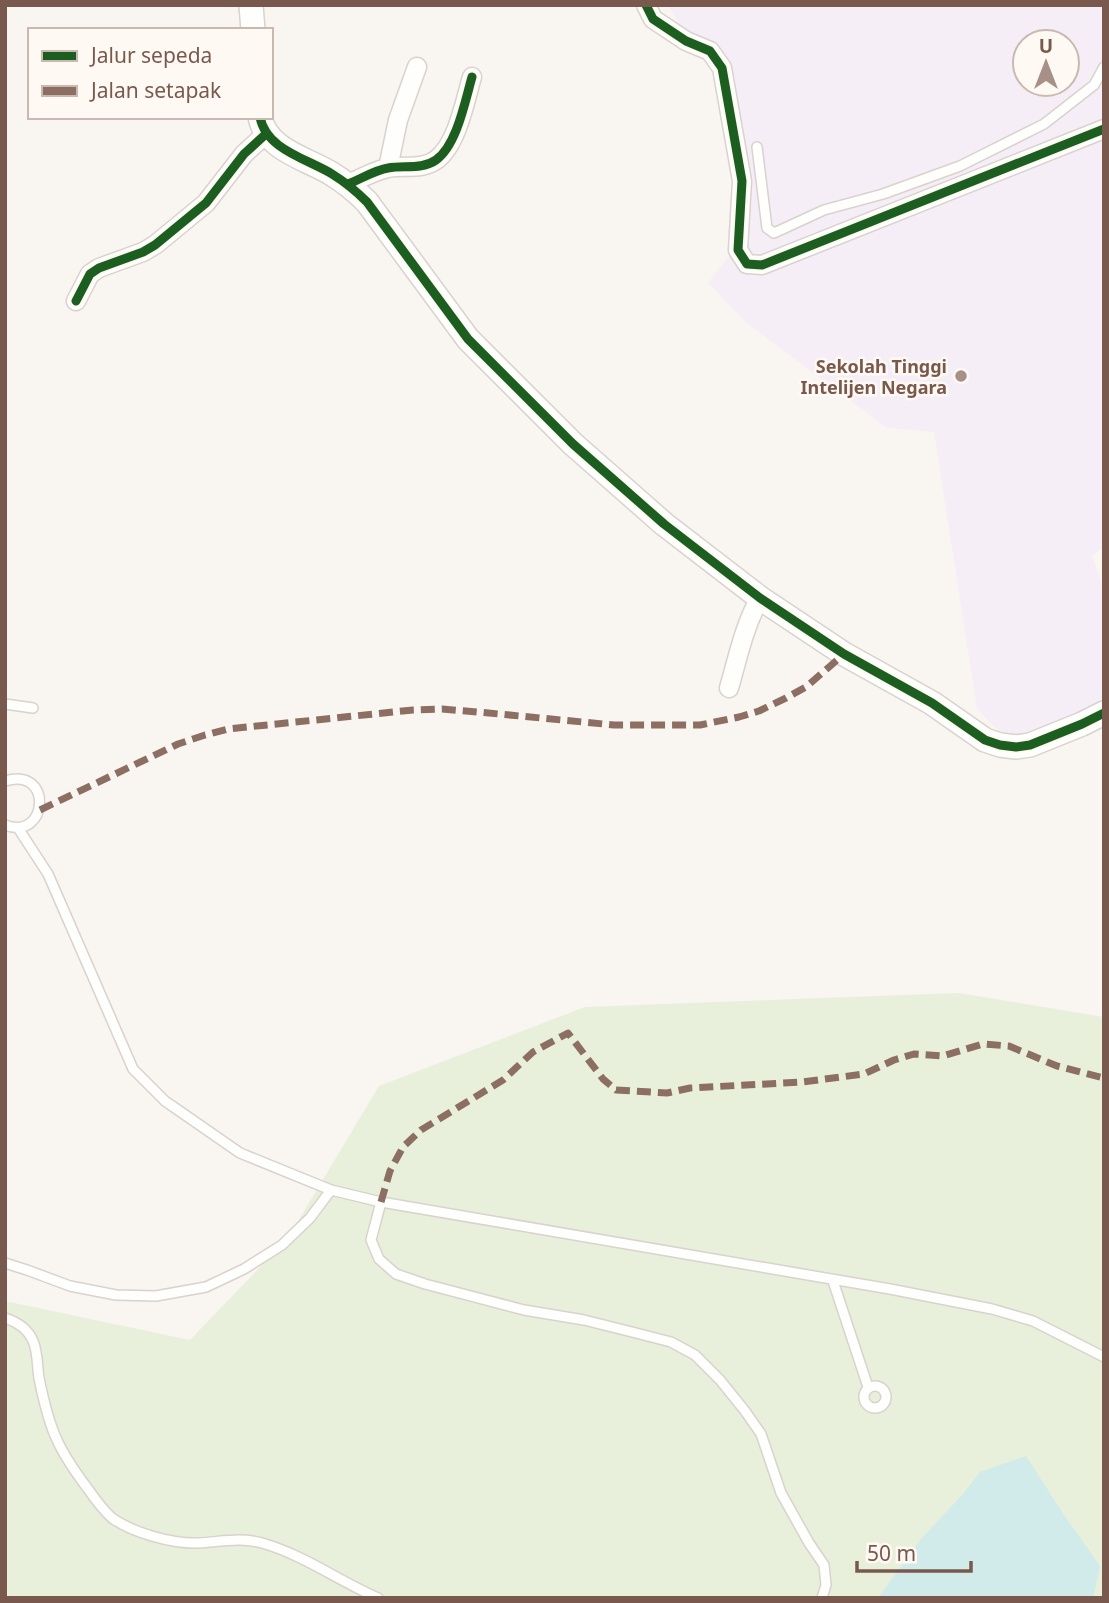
<svg xmlns="http://www.w3.org/2000/svg" width="1109" height="1603" font-family="'Noto Sans',sans-serif">
  <style>
    .education { fill: #f5eef6; fill-rule: evenodd }
    .green { fill: #e8f0db }
    .water { fill: #d1eaea }
    .lines { fill: none; stroke-linecap: round; stroke-linejoin: round }
    .service-casing { stroke: #d9d2cd; stroke-width: 12 }
    .minor-casing { stroke: #d9d2cd; stroke-width: 21 }
    .tertiary-casing { stroke: #d9d2cd; stroke-width: 26 }
    .service { stroke: #fefefd; stroke-width: 9 }
    .minor { stroke: #fefefd; stroke-width: 18 }
    .tertiary { stroke: #fefefd; stroke-width: 23 }
    .quiet { stroke: #8d6e63; stroke-width: 7; stroke-dasharray: 14 7; stroke-linecap: butt }
    .cycleway-casing { stroke: #fff9f3; stroke-width: 13 }
    .cycleway { stroke: #1b5e20; stroke-width: 9 }
    .poi-dot { fill: #a69087; stroke: #fff9f3; stroke-width: 2.5 }
    .labels { text-anchor: middle; dominant-baseline: central; stroke-width: 5; stroke-linejoin: round; paint-order: stroke }
    .poi-label { font-size: 18px; font-weight: bold; fill: #79594e; stroke: #fff9f3; text-anchor: end }
  </style>
  <rect width="100%" height="100%" fill="#f9f5f0"/>
  <path class="education" d="M667,5H1104V547L1092,555L1104,591V716L1038,740L1002,734L977,709L934,432L887,428L748,324L708,283L747,233L752,199L725,59L691,40ZM1025,42H1067V84H1025Z"/>
  <path class="green" d="M958,993L1104,1017V1598H5V1301L190,1340L288,1238L379,1086L585,1007Z"/>
  <path class="water" d="M1026,1456L1064,1515L1100,1566L1093,1598H878L921,1539L963,1494L980,1472Z"/>
  <g class="lines">
    <g class="service-casing">
      <path id="service" d="M757,147L767,228L774,233L824,210L883,194L960,166L1044,124L1094,85L1104,67
        M5,704L33,708
        M5,781C54,766 48,842 5,825
        M18,828L48,874L133,1069L165,1101L240,1153L331,1190L381,1202L890,1289L992,1309L1033,1321L1104,1357
        M381,1202L371,1240L379,1259L396,1274L425,1284L524,1310L584,1320L632,1332L671,1342L695,1355L720,1380L745,1411L761,1434L781,1493L809,1543L824,1565L826,1585L822,1598
        M5,1263L27,1270L70,1286L116,1295L156,1296L206,1287L244,1269L282,1245L310,1218L331,1190
        M833,1281L868,1387
        M5,1318C17,1322 28,1329 33,1341C38,1352 37,1366 39,1378C43,1398 48,1421 57,1440C65,1458 76,1473 88,1489C95,1499 103,1510 112,1518C133,1533 173,1544 198,1543C220,1542 241,1537 262,1543C304,1555 339,1581 378,1598
        M864 1397a11 11 0 1 1 22 0a11 11 0 1 1-22 0Z"/>
    </g>
    <g class="minor-casing">
      <path id="minor" d="M646,5L653,19L686,41L710,51L722,68L742,181L738,250L747,264L762,265L1104,129
        M388,168L398,120L417,67
        M348,184C361,179 375,170 388,168C404,165 422,170 436,160C457,145 465,101 472,77
        M76,301L90,274L99,268L143,252L155,245L206,203L244,154L267,133
        M729,688C738,657 744,626 760,598"/>
    </g>
    <g class="tertiary-casing">
      <path id="tertiary" d="M251,5L253,30
        M260,117C266,150 308,159 332,174C345,182 356,191 367,202L468,339L573,444L664,524L760,598L844,654L932,703L985,740L1000,745L1016,747L1030,745L1082,724L1104,713"/>
    </g>
    <use href="#service" class="service"/>
    <use href="#minor" class="minor"/>
    <use href="#tertiary" class="tertiary"/>
    <path class="quiet" d="M40,810L178,744L205,735L228,729L413,710L442,709L478,712L614,725H700L739,717L759,711L786,698L806,687L844,654
      M381,1202L390,1171L403,1147L421,1130L503,1080L533,1052L568,1033L603,1079L616,1090L667,1093L690,1088L802,1082L864,1074L894,1060L914,1054L943,1056L983,1044L1009,1046L1057,1066L1104,1078"/>
    <g class="cycleway-casing">
      <path id="cycleway" d="M646,5L653,19L686,41L710,51L722,68L742,181L738,250L747,264L762,265L1104,129
        M260,117C266,150 308,159 332,174C345,182 356,191 367,202L468,339L573,444L664,524L760,598L844,654L932,703L985,740L1000,745L1016,747L1030,745L1082,724L1104,713
        M348,184C361,179 375,170 388,168C404,165 422,170 436,160C457,145 465,101 472,77
        M76,301L90,274L99,268L143,252L155,245L206,203L244,154L267,133"/>
    </g>
    <use href="#cycleway" class="cycleway"/>
  </g>
  <circle class="poi-dot" cx="961" cy="376" r="7"/>
  <g class="labels">
    <g class="poi-label">
      <text x="947" y="366">Sekolah Tinggi<tspan x="947" dy="21">Intelijen Negara</tspan></text>
    </g>
  </g>
  <rect width="1109" height="1603" fill="none" stroke="#79594e" stroke-width="14"/>
  <rect x="28" y="28" width="245" height="91" fill="#fff9f3" stroke="#c9b9b1" stroke-width="2"/>
  <rect x="42" y="51" width="35" height="10" fill="#1b5e20" stroke="#c9b9b1" stroke-width="2"/>
  <text x="91" y="63" font-size="21" fill="#79594e">Jalur sepeda</text>
  <rect x="42" y="86" width="35" height="10" fill="#8d6e63" stroke="#c9b9b1" stroke-width="2"/>
  <text x="91" y="98" font-size="21" fill="#79594e">Jalan setapak</text>
  <g transform="translate(1046 63)"><circle r="33" fill="#fff9f3" stroke="#c9b9b1" stroke-width="2"/>
  <path d="M0-5L12 26L0 18L-12 26Z" fill="#a69087"/>
  <text y="-10" font-size="19" font-weight="bold" text-anchor="middle" fill="#79594e">U</text>
  </g>
  <path d="M857 1561v10h114v-10" fill="none" stroke="#79594e" stroke-width="3.5"/>
  <text x="867" y="1561" font-size="21" fill="#79594e" stroke="#fff9f3" stroke-width="5" paint-order="stroke">50 m</text>
</svg>
